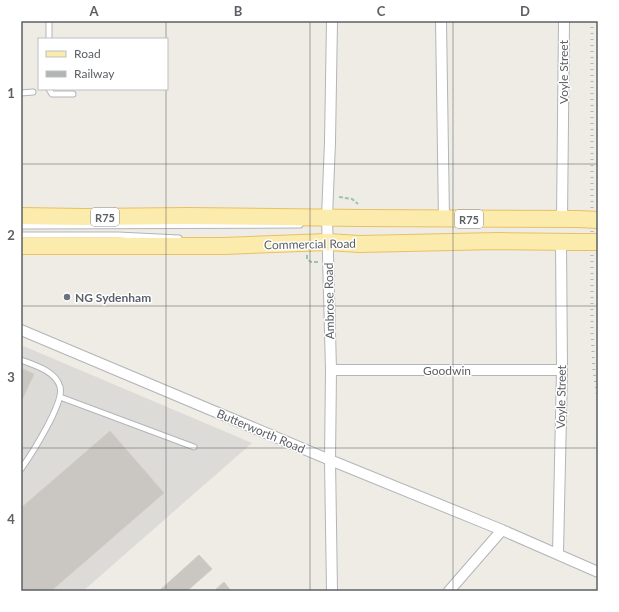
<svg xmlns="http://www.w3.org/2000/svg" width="619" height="612" font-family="Lato,sans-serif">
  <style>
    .industrial { fill: #dddbd7 }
    .building { fill: #cac6c2; stroke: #d2cdc3 }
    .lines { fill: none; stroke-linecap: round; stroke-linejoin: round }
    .lane-casing { stroke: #b2b5b9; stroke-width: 7 }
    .street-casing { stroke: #b2b5b9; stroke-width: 12 }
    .primary-casing { stroke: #eac061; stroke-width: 18 }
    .path { stroke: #9cc5a6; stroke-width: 2; stroke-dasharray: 4 2; stroke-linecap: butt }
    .lane { stroke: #fff; stroke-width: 5 }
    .street { stroke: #fff; stroke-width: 10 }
    .primary { stroke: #fbecad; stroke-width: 16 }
    .rail { stroke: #b3b4b4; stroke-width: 3; stroke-dasharray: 1 5; stroke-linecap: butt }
    .primary-bridge-casing { stroke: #eac061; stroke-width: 18; stroke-linecap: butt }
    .primary-bridge { stroke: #fbecad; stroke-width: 16 }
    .grid { fill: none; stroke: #5c6064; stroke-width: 1; stroke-opacity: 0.55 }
    .worship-dot { fill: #6b7280; stroke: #fff; stroke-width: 1.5 }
    .labels { text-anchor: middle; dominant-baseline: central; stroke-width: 3; stroke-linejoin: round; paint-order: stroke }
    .shield { fill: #fff; stroke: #8d9092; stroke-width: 1 }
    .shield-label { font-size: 11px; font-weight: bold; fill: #5c6064 }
    .street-label { font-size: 12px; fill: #5c6064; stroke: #fff }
    .worship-label { font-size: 12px; font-weight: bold; fill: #5b616d; stroke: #fff; text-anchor: start }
    .neatline { fill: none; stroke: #5c6064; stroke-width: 1.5 }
    .grid-label { font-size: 13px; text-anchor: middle; font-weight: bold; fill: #5c6064 }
  </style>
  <rect width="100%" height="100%" fill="#eeece5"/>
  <path class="industrial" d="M21,345L252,443L83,591H21Z"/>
  <path class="building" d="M21,368L34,374L21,402Z
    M110,431L164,493L51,591H21V508Z
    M199,555L212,569L187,591H159Z
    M224,582L231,591H214Z"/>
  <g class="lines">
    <g class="lane-casing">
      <path id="lane" d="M49,39V21
        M49,89L52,94H73
        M21,93L33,92
        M21,226L300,225
        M21,235H118L179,238
        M21,360C34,365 56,371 60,387C65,402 31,455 21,469
        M60,397L194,447"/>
    </g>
    <g class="street-casing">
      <path id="street" d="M441,21L444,219
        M562,219L564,21
        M21,330L330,460L502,530L598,572
        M331,370H562
        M558,553L562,370L561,241
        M332,591L330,460L331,370L327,217L330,142L332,21
        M449,591L502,530"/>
    </g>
    <g class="primary-casing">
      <path id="primary" d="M21,216L83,217L189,216L360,218L578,219
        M21,246H223L328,242L359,244L498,241L576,242"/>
    </g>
    <path class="path" d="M339,197L352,199L358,204
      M307,255V259L311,262H318"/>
    <use href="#lane" class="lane"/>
    <use href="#street" class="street"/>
    <use href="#primary" class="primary"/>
    <path class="rail" d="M592,21V331L594,371L598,399"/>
    <g class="primary-bridge-casing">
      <path id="primary-bridge" d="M578,219L598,220
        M576,242H598"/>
    </g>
    <use href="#primary-bridge" class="primary-bridge"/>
  </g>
  <path class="grid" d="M166,21V39M310,21V591M453,21V591M166,89V591M21,164H598M21,306H598M21,448H598"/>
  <circle class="worship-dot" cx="67" cy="297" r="4"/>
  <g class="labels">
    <g class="shield">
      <rect x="91" y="208" width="28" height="18" rx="3"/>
      <rect x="455" y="210" width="28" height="18" rx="3"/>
    </g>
    <g class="shield-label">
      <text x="105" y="217">R75</text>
      <text x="469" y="219">R75</text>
    </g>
    <g class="street-label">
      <text transform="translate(563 72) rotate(-90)">Voyle Street</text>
      <text transform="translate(310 244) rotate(-1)">Commercial Road</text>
      <text transform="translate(329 301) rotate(-91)">Ambrose Road</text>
      <text x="447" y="370">Goodwin</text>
      <text transform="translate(561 397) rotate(-89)">Voyle Street</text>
      <text transform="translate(261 431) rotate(23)">Butterworth Road</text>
    </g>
    <g class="worship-label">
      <text x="75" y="297">NG Sydenham</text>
    </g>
  </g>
  <rect width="619" height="612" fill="none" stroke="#ffffff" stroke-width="44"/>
  <rect x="38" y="38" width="130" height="52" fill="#ffffff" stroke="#bebfc1"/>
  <rect x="46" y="51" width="20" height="6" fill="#fbecad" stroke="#bebfc1"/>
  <text x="74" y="58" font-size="12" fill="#5c6064">Road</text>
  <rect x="46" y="71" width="20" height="6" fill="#b3b4b4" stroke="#bebfc1"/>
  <text x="74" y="78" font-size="12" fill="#5c6064">Railway</text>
  <rect x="22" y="22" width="575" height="568" class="neatline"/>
  <g class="grid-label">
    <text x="94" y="16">A</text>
    <text x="238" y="16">B</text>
    <text x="381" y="16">C</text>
    <text x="525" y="16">D</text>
    <text x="11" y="98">1</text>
    <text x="11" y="240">2</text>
    <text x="11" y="382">3</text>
    <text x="11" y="524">4</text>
  </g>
</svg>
